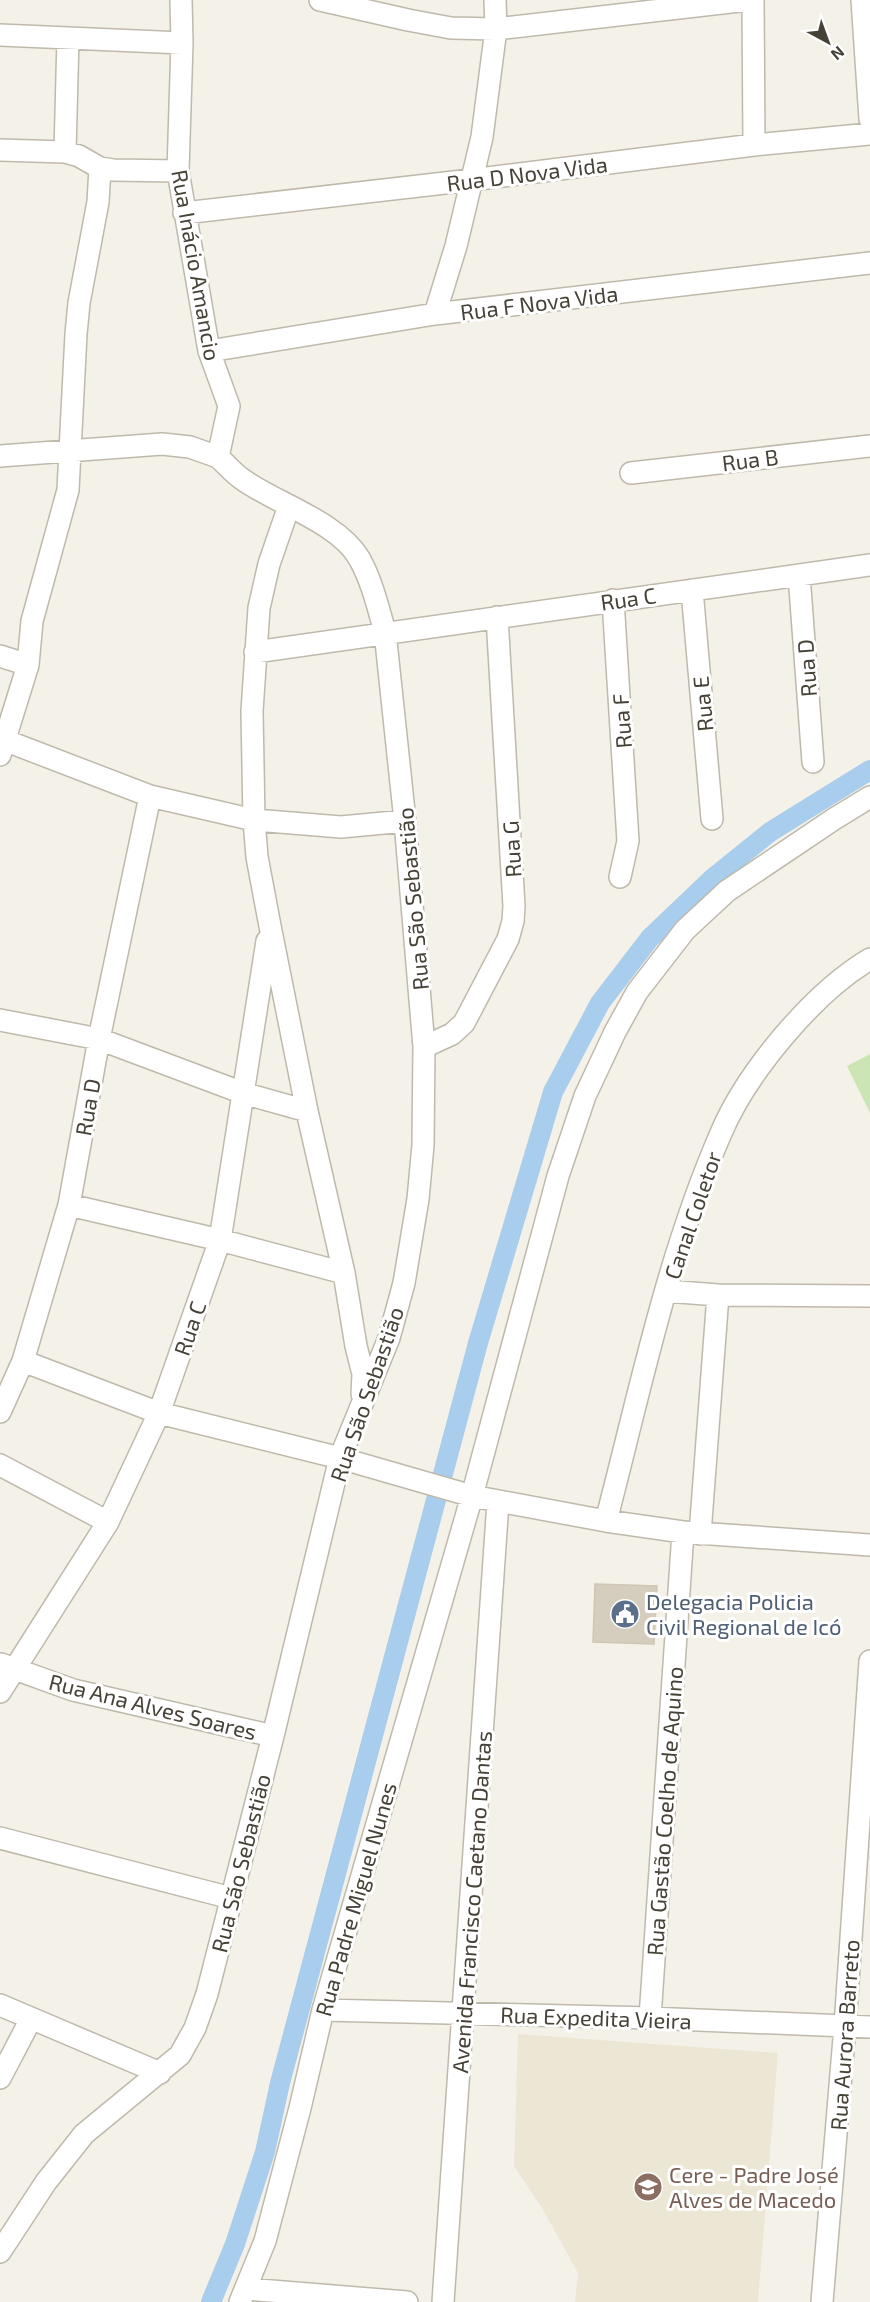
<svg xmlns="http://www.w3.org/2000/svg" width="870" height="2302" font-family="'Exo 2',sans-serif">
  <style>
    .education { fill: #ece7d4 }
    .green { fill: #cce5b5 }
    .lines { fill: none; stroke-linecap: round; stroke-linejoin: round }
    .canal { stroke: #a9cded; stroke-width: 20 }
    .building { fill: #d5cebf; stroke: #cfc6b3; stroke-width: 1.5 }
    .street-casing { stroke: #bfb9ac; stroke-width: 24 }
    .street { stroke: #fff; stroke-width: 21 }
    .labels { text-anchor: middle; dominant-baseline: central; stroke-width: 6; stroke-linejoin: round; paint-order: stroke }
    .street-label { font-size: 22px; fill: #474238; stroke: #fff }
    .service-label { font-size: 22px; fill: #4e5e75; stroke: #fff; text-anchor: start }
    .education-label { font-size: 22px; fill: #785e54; stroke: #fff; text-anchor: start }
  </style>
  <rect width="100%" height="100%" fill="#f4f1e9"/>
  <path class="education" d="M518,2034L778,2053L758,2302H575L578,2273L542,2208L514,2166Z"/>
  <path class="green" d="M870,1054V1113L847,1066Z"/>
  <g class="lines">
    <path class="canal" d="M211,2302L235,2244L265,2152L280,2083L478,1343L553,1092L600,1003L650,938L713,878L770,832L870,770"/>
  </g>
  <path class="building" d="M595,1584L657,1586L654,1644L593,1642Z"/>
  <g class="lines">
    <g class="street-casing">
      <path id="street" d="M320,0L408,20L451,28L496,29L748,0
        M753,0L754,145
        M862,0L870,119
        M0,35L182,43
        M0,150L65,152L79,156L100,168L113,170L178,171
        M65,152L68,38
        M184,213L471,180L754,145L870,134
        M435,314L456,246L482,137L496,29L495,0
        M209,351L435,314L870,263
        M0,456L162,444L190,447L218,457
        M631,473L870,446
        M289,506L269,564L259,608L252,711L254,820L257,857L270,926L307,1111L344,1273L356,1346L363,1374L362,1394
        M799,575L813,762
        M692,590L712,819
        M613,600L628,841L620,877
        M255,652L870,565
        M0,656L28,665
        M4,740L150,796L254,820L341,827L405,821
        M0,755L28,665L32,621L68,490L76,334L79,303L98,202L100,168
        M0,1020L99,1039L243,1093L307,1111
        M424,1047L452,1034L464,1023L508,939L513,921L514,906L497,617
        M69,1205L220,1240L344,1273
        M666,1291L718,1295L870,1296
        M23,1361L159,1413L340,1458L472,1496L606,1521L683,1532L870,1545
        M0,1412L23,1361L69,1205L99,1039L150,796
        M0,1465L108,1522
        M606,1521C640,1391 667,1257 721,1133C747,1072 813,993 870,959
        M700,1534L718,1295
        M1,1664L73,1690L273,1736
        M0,1692L108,1522L159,1413L220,1240L267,941
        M0,1838L231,1898
        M0,2005L160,2073
        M323,2010L650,2018L870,2027
        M650,2018L683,1532
        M0,2078L31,2019
        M0,2252L46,2182L84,2134L180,2055L195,2028L207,1994L273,1736L340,1458L389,1338L404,1283L418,1199L423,1145L424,1047L405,821L385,632C378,607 372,581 359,558C338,522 275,503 242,479C233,473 226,464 218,457L229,406L209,351L178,171L182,43L181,0
        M246,2289L407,2302
        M240,2302L265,2241L300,2108L323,2010L472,1496L558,1176L585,1096L615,1032L637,992L685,930L727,891L834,819L870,797
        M443,2302L498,1502
        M822,2302L845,2026L870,1661"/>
    </g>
    <use href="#street" class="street"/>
  </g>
  <defs>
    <g id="civic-disc" transform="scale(1.5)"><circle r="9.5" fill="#5c6f8a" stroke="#fff"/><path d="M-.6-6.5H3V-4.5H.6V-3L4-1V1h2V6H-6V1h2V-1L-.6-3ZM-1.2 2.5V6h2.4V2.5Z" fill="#fff"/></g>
    <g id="school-disc" transform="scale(1.5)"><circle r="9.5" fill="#8d6e63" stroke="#fff"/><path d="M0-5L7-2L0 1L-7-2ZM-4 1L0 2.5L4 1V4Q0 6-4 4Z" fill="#fff"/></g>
  </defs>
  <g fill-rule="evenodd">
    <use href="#civic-disc" x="625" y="1614"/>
    <use href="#school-disc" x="648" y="2187"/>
  </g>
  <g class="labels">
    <g class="street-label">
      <text transform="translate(527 173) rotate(-7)">Rua D Nova Vida</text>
      <text transform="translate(197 265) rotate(80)">Rua Inácio Amancio</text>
      <text transform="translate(539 302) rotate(-7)">Rua F Nova Vida</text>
      <text transform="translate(750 459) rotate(-7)">Rua B</text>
      <text transform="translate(628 598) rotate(-8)">Rua C</text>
      <text transform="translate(806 668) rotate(-94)">Rua D</text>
      <text transform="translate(702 704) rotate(-95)">Rua E</text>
      <text transform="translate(621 721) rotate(-94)">Rua F</text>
      <text transform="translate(511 849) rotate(-93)">Rua G</text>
      <text transform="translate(412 899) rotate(-95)">Rua São Sebastião</text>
      <text transform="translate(87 1107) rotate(-80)">Rua D</text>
      <text transform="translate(692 1215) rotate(-71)">Canal Coletor</text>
      <text transform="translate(189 1328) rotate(-71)">Rua C</text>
      <text transform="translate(366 1394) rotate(-71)">Rua São Sebastião</text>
      <text transform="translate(153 1706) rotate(14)">Rua Ana Alves Soares</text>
      <text transform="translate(664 1811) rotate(-86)">Rua Gastão Coelho de Aquino</text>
      <text transform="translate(240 1863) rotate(-76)">Rua São Sebastião</text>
      <text transform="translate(355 1899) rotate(-74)">Rua Padre Miguel Nunes</text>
      <text transform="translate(471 1902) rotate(-86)">Avenida Francisco Caetano Dantas</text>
      <text transform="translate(596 2017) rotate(2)">Rua Expedita Vieira</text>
      <text transform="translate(844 2035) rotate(-86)">Rua Aurora Barreto</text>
    </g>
    <g class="service-label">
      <text x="646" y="1601">Delegacia Policia<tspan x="646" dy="25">Civil Regional de Icó</tspan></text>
    </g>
    <g class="education-label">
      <text x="669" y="2174">Cere - Padre José<tspan x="669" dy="25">Alves de Macedo</tspan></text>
    </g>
  </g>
  <g transform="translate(828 42) rotate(139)" stroke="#ffffff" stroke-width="4.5" paint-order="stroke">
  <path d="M0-4.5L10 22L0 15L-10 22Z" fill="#474238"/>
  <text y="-9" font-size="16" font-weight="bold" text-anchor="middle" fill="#474238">N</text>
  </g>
</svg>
